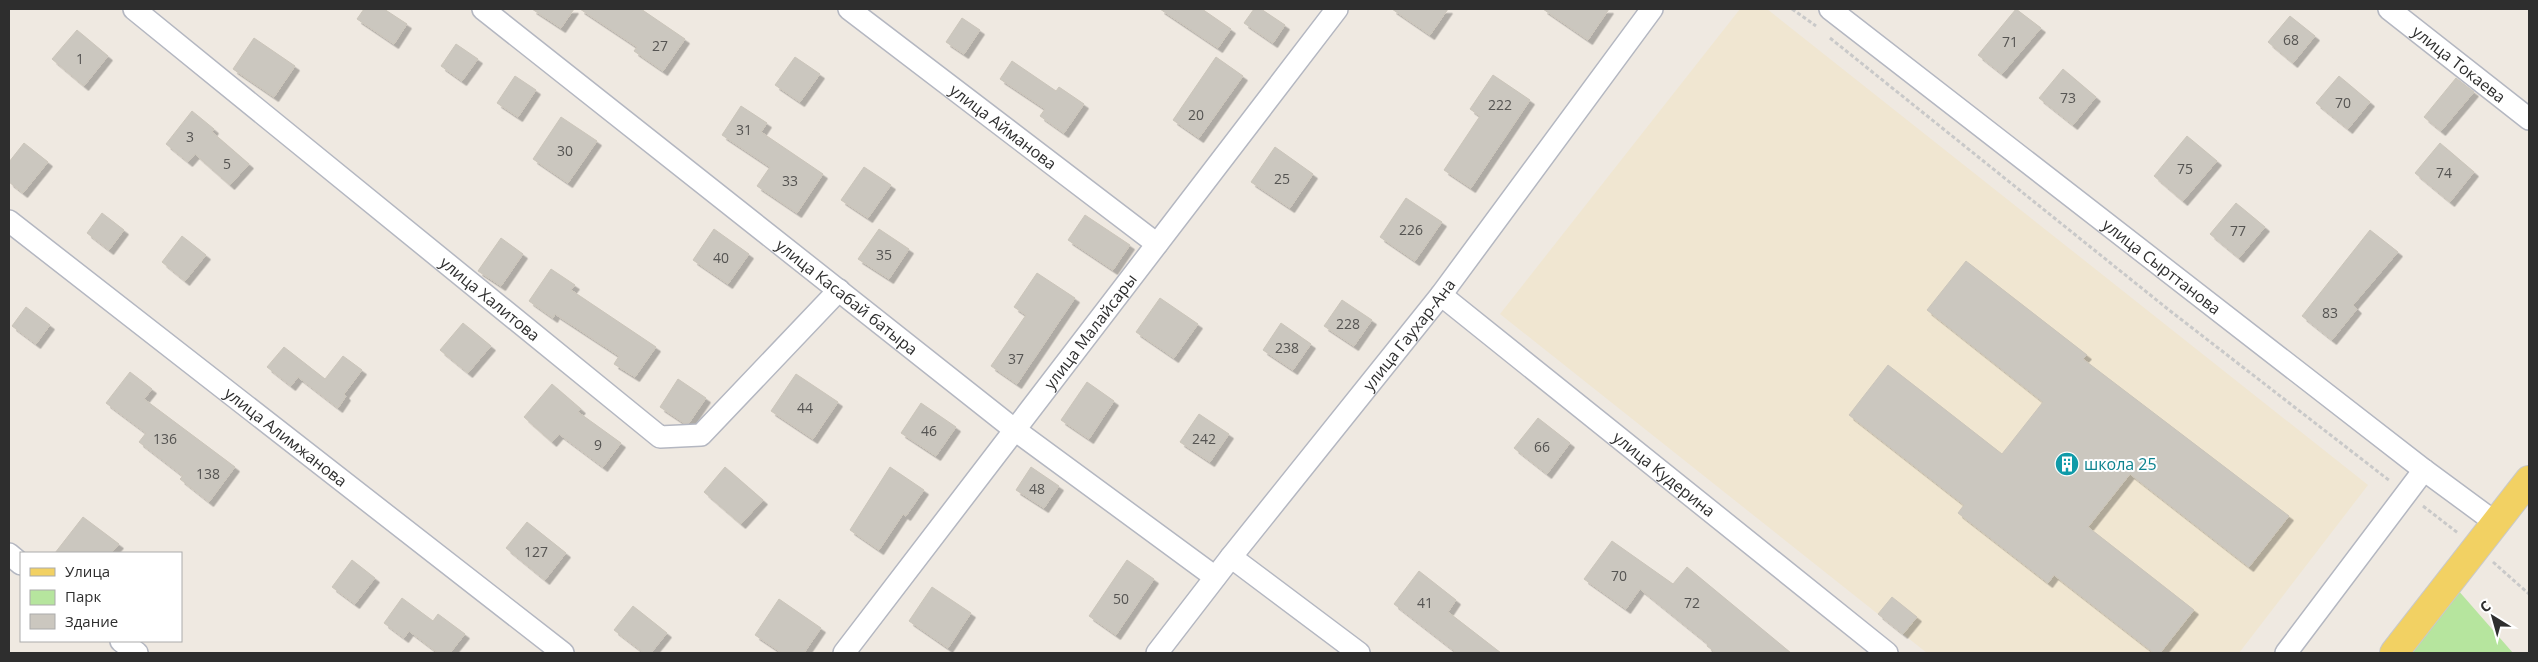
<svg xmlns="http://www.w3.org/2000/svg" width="2538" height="662" font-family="'Open Sans',sans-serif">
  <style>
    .education { fill: #f0e6d1 }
    .green { fill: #b6e59e }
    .building { fill: #cbc7bf; stroke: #cbc5ba; filter: url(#shadow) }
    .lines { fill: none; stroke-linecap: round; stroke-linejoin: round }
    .minor-casing { stroke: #b4b7c1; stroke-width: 24 }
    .major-casing { stroke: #c9c9c9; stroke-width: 30 }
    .path { stroke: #c9c9c9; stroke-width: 3; stroke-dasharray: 4 2.5; stroke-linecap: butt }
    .minor { stroke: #fff; stroke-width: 21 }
    .major { stroke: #f2d163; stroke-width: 28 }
    .labels { text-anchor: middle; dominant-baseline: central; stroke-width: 4; stroke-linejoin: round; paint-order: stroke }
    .number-label { font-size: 14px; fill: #555452 }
    .street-label { font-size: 16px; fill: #2e2e2e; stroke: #fff }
    .culture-label { font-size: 16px; fill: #0d838f; stroke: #fff; text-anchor: start }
  </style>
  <defs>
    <filter id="shadow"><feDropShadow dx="4.5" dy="4.5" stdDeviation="0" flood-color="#0004"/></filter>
  </defs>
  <rect width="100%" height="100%" fill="#efe9e1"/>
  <path class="education" d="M1740,9H1767L2368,485L2239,653H1927L1500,314Z"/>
  <path class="green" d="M2457,589L2513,653H2407Z"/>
  <path class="building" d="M364,9H384L407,24L394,44L357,19Z
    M532,9H574L561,28Z
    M580,9H641L685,39L663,71L634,51L637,47Z
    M1160,9H1202L1231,29L1218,48Z
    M1254,9H1261L1285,25L1273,43L1244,23Z
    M1392,9H1448L1430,35Z
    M1543,9H1609L1588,40Z
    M2016,9L2041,28L2002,74L1978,55Z
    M2290,16L2315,36L2293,63L2268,42Z
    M962,18L980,30L964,54L946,42Z
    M77,30L108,56L84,86L52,59Z
    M254,38L295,66L274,97L233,69Z
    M456,44L478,59L462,81L441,66Z
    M795,57L820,74L800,102L775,85Z
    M1216,57L1243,76L1199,138L1173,120Z
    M1012,61L1056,91L1059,87L1084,104L1064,133L1040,116L1045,109L1000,79Z
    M2063,69L2096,97L2073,125L2039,98Z
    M1493,75L1530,100L1471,188L1444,170L1480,116L1470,109Z
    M515,76L536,90L518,117L497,103Z
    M2339,76L2370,102L2348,129L2316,103Z
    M2456,78L2474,92L2441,131L2424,117Z
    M741,106L767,123L761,132L823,174L797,213L757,186L770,167L722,135Z
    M192,111L214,129L212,132L249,164L230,185L195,154L188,162L166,144Z
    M561,117L597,141L568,183L533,159Z
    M2187,136L2217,161L2183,201L2154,176Z
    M24,143L48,162L23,193L9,182V162Z
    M2440,143L2474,172L2450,202L2415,173Z
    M1275,147L1313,174L1290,208L1251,182Z
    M864,167L891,185L868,218L841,200Z
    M1406,198L1442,222L1415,261L1380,237Z
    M2236,203L2265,227L2239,258L2210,234Z
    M102,213L124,230L109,250L87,233Z
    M1085,215L1130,245L1113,270L1068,240Z
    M714,229L749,254L728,284L693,260Z
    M879,229L909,249L889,279L858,259Z
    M2370,230L2398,252L2353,305L2357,309L2332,340L2302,316Z
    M182,236L206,255L185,281L162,262Z
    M501,238L523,254L501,286L478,271Z
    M1966,261L2087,355L2083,359L2289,516L2249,567L2130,474L2088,527L2194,610L2160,653H2154L2054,575L2048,583L1958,513L1964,505L1849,415L1888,365L2002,454L2043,402L1927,310Z
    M551,269L575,285L571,290L656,347L635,377L614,364L619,356L555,314L553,318L529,301Z
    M1037,273L1075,298L1017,384L991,366L1026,315L1014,307Z
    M1160,298L1198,324L1174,358L1136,332Z
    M1342,300L1372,320L1354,346L1324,326Z
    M26,307L50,325L36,344L12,326Z
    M463,323L491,346L468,373L440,350Z
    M1281,323L1311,344L1293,370L1263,350Z
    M284,347L325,379L343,356L362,370L344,394L346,396L338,408L298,377L291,386L267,367Z
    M130,372L152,389L144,399L235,467L209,502L180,479L183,476L139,442L146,433L106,403Z
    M796,374L838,402L813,439L771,411Z
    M678,379L706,398L689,423H684L660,407Z
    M1087,382L1114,401L1089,439L1061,420Z
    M552,384L581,409L578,412L621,443L603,467L559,434L552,442L524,417Z
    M921,403L956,427L936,456L901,433Z
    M1199,414L1229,434L1210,462L1180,442Z
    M1538,418L1570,443L1547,474L1514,448Z
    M725,467L763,500L741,524L704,492Z
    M890,467L924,490L906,516L903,514L879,550L850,530Z
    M1031,467L1059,486L1044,508L1016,490Z
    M83,517L119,544L111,553H55Z
    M527,522L566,553L545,580L506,548Z
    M1612,541L1673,584L1687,567L1791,653H1716L1707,646L1708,644L1640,589L1626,609L1584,579Z
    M352,560L375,578L355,604L332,587Z
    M1127,560L1154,579L1116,635L1089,616Z
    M1419,571L1456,600L1448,612L1501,653H1457L1394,604Z
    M932,587L971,613L948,648L909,621Z
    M1892,597L1917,617L1903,634L1878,614Z
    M402,598L433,621L438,614L465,634L450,653H438L409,631L404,638L384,623Z
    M779,599L821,628L804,653H782L755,635Z
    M633,606L667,633L651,653H644L614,630Z"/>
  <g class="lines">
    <g class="minor-casing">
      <g id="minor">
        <path id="s1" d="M134,9L660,437L701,435L839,290"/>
        <path id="s2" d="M483,9L1015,430L1215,577"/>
        <path id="s3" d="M849,9L1157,244"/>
        <path id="s4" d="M1830,9L2424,470L2496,523"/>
        <path id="s5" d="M2389,9L2529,119"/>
        <path id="s6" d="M9,221L563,653"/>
        <path id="s7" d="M1441,295L1887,653"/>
        <path d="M9,554L21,564"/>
        <path d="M1231,557L1359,653"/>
        <path d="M121,641L137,653"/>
        <path id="s8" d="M844,653L1337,9"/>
        <path id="s9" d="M1157,653L1231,557L1441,295L1652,9"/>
        <path d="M2286,653L2424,470"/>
      </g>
    </g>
    <g class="major-casing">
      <path id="major" d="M2394,653L2529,480"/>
    </g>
    <path class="path" d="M1792,9L1816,26
      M1830,38L2169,310L2390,481
      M2423,506L2458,533
      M2493,562L2529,594"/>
    <use href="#minor" class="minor"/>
    <use href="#major" class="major"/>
  </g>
  <defs>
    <g id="building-disc" transform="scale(1.25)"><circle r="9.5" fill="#0f9aa8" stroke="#fff"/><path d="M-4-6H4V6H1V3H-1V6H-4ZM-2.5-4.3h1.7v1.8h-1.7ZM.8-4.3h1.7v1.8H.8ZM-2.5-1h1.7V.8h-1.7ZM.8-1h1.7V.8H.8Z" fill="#fff"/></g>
  </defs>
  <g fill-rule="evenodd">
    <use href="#building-disc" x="2067" y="464"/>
  </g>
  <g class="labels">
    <g class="number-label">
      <text x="2291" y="39">68</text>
      <text x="2010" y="41">71</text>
      <text x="660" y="45">27</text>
      <text x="80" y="58">1</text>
      <text x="2068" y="97">73</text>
      <text x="2343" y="102">70</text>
      <text x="1500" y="104">222</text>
      <text x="1196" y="114">20</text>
      <text x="744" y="129">31</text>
      <text x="190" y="136">3</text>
      <text x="565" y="150">30</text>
      <text x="227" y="163">5</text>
      <text x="2185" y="168">75</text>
      <text x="2444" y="172">74</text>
      <text x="1282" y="178">25</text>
      <text x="790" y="180">33</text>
      <text x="1411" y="229">226</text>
      <text x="2238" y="230">77</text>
      <text x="884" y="254">35</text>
      <text x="721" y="257">40</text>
      <text x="2330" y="312">83</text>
      <text x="1348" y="323">228</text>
      <text x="1287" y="347">238</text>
      <text x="1016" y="358">37</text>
      <text x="805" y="407">44</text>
      <text x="929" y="430">46</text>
      <text x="165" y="438">136</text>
      <text x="1204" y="438">242</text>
      <text x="598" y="444">9</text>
      <text x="1542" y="446">66</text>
      <text x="208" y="473">138</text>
      <text x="1037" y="488">48</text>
      <text x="536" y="551">127</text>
      <text x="1619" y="575">70</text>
      <text x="1121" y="598">50</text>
      <text x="1425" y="602">41</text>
      <text x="1692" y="602">72</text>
    </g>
    <g class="street-label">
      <text stroke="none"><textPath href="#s5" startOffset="89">улица Токаева</textPath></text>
      <text stroke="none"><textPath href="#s3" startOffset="194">улица Айманова</textPath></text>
      <text stroke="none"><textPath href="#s4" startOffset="420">улица Сырттанова</textPath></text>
      <text stroke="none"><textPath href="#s2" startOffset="464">улица Касабай батыра</textPath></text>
      <text stroke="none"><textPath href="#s1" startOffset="459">улица Халитова</textPath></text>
      <text stroke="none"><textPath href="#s8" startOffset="405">улица Малайсары</textPath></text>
      <text stroke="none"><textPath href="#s9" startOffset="406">улица Гаухар-Ана</textPath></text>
      <text stroke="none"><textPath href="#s6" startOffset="351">улица Алимжанова</textPath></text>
      <text stroke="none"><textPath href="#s7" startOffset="286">улица Кудерина</textPath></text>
    </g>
    <g class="culture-label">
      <text x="2084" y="464">школа 25</text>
    </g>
  </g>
  <rect width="2538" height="662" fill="none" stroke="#2e2e2e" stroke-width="20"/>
  <rect x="20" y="552" width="162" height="90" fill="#ffffff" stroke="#ababab"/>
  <rect x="30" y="568" width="25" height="8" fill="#f2d163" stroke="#ababab"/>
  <text x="65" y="577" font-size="15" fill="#2e2e2e">Улица</text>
  <rect x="30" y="590" width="25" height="15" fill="#b6e59e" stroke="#ababab"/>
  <text x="65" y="602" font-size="15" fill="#2e2e2e">Парк</text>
  <rect x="30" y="614" width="25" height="15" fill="#cbc7bf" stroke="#ababab"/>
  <text x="65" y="627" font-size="15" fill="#2e2e2e">Здание</text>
  <g transform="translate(2493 617) rotate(323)" stroke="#ffffff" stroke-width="4" paint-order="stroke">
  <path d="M0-4L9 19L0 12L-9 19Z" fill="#2e2e2e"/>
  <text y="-8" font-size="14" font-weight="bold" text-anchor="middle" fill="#2e2e2e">С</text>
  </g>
</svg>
